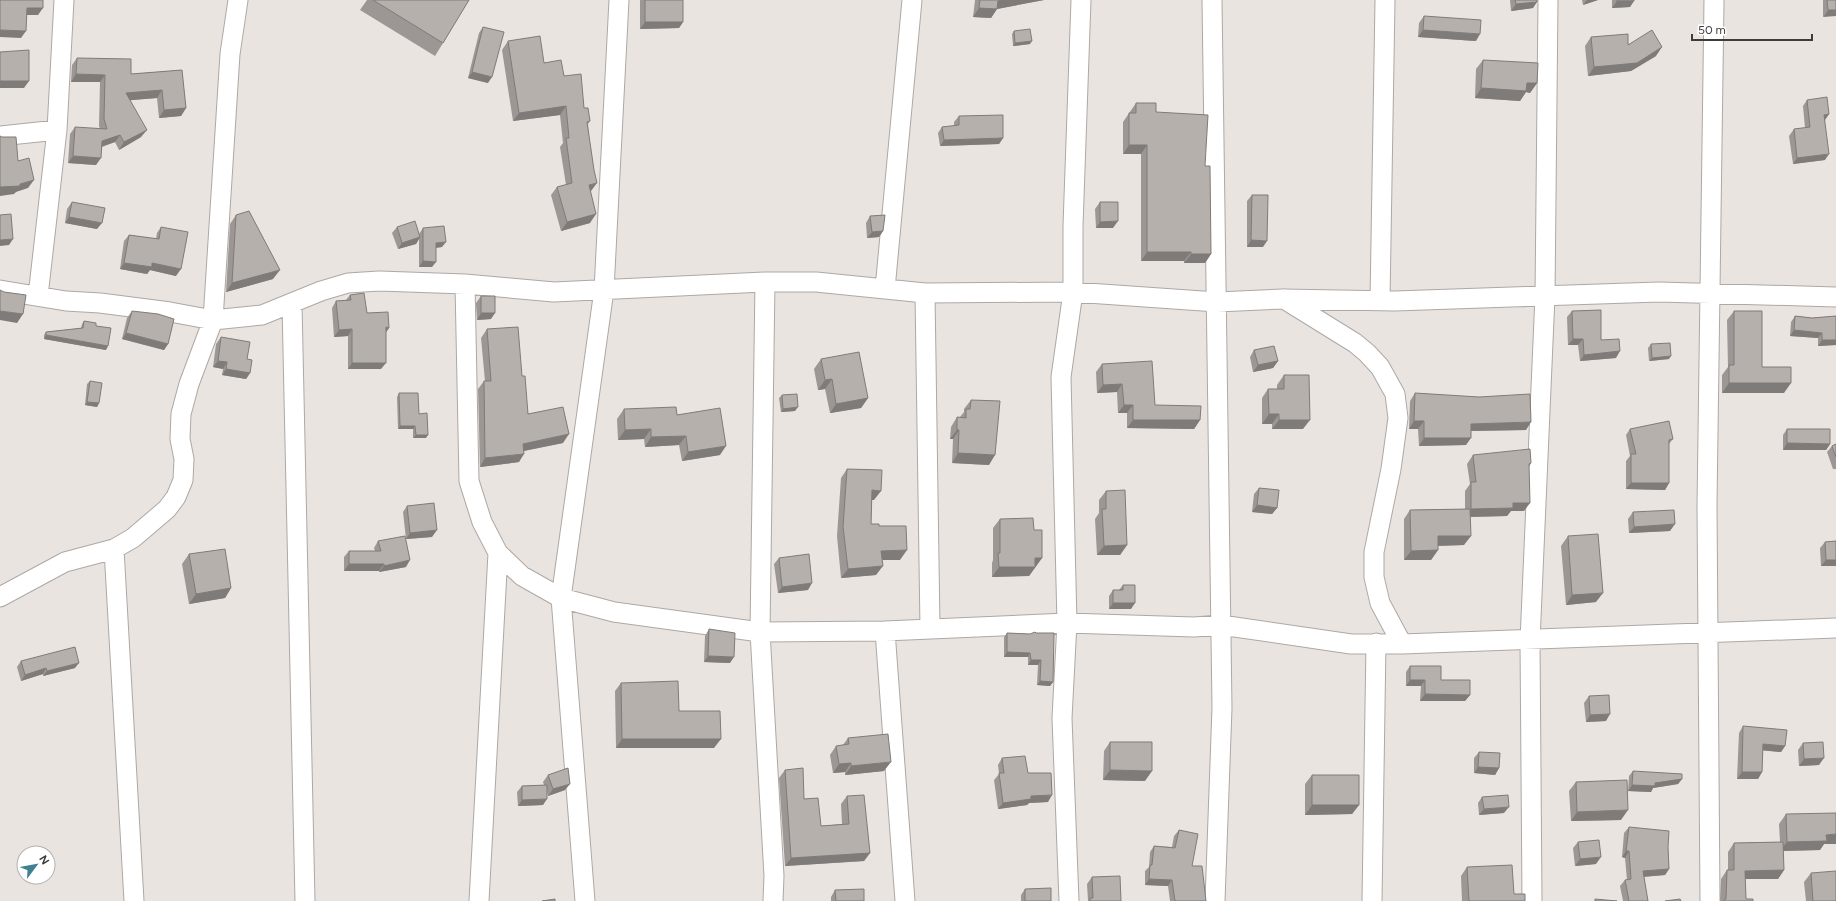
<svg xmlns="http://www.w3.org/2000/svg" width="1836" height="901" font-family="Figtree,sans-serif">
  <style>
    .lines { fill: none; stroke-linecap: round; stroke-linejoin: round }
    .minor-casing { stroke: #aea8a5; stroke-width: 21 }
    .minor { stroke: #fff; stroke-width: 19 }
    .wall { fill: #9c9794 }
    .shaded-wall { fill: #7f7b78 }
    .building { fill: #b5b0ac; stroke: #7f7b78 }
  </style>
  <rect width="100%" height="100%" fill="#eae4e1"/>
  <g class="lines">
    <g class="minor-casing">
      <path id="minor" d="M1081,0L1073,226V292L1061,377L1067,623L1194,627L1221,625L1351,644H1402L1836,628
        M1212,0L1222,708L1215,901
        M0,136L57,130
        M765,282L760,632L774,876L773,901
        M465,284L469,481L482,522L498,553L522,576L561,598L614,612L760,632L885,631L1067,623L1062,718L1069,901
        M885,289L912,0
        M0,290L66,301L100,303L170,312L213,320L262,315L321,291L348,283L379,281L465,284L554,292L765,282H816L925,293L1073,292L1217,302L1283,299L1395,301L1659,292L1836,297
        M925,293L930,628
        M38,296L57,130L64,0
        M1284,299L1355,343L1367,353L1380,367L1395,394L1398,418L1391,469L1374,552V577L1380,603L1402,644
        M1380,301L1385,0
        M292,304L305,901
        M114,549L134,901
        M0,597L65,562L114,549L133,538L167,509L176,497L183,480L184,459L180,439L181,414L189,384L213,320L230,54L238,0
        M885,631L905,901
        M479,901L498,553
        M585,901L561,598L604,290L619,0
        M1372,901L1376,643
        M1532,901L1530,641L1545,296L1548,0
        M1710,901L1707,506L1714,0"/>
    </g>
    <use href="#minor" class="minor"/>
  </g>
  <path class="wall" d="M367,0H469L443,43L435,56L360,10Z
    M640,0H683V22L679,28L640,29Z
    M975,0H1044L997,9L991,18L973,17Z
    M1510,0H1537L1533,8L1511,11Z
    M1582,0H1598L1583,5Z
    M1612,0H1634L1630,7L1612,8Z
    M1823,0H1836L1823,17Z
    M1424,16L1476,41L1418,37L1419,23Z
    M483,27L488,83L468,78L479,33Z
    M1014,31L1030,44L1013,46L1012,34Z
    M1591,37L1628,45L1656,56L1631,71L1588,76L1585,46Z
    M508,41L564,76L584,108L590,121L588,124L591,191H590V223L561,231L551,195L557,187L566,185L560,147L563,143L560,115L513,121L502,50Z
    M77,58L131,74L182,70L186,108L181,116L159,118L157,98L130,100L141,137L119,150L115,142L102,147L96,165L68,163L70,134L75,127L100,129L99,126L100,82H71L72,65Z
    M1483,60L1537,83L1530,93L1526,92L1520,101L1475,98L1476,69Z
    M1807,100L1829,114L1825,120V160L1793,164L1789,136L1794,129L1805,128L1803,106Z
    M1136,103L1156,112L1205,166L1211,254L1205,263H1184V261H1141V154H1123V122Z
    M959,116L1003,138L999,144L940,146L938,133L942,127L954,126V122Z
    M1252,195L1263,247H1247V201Z
    M72,202L97,229L65,223L67,209Z
    M1100,202L1113,228H1096L1095,209Z
    M236,215L273,279L226,292L230,224Z
    M870,216L883,231L879,237L867,238L866,223Z
    M161,227L176,276L150,270L147,274L120,269L124,241L129,235L156,239L157,233Z
    M397,227L419,234L423,228L442,247L436,248L432,267H419V239L416,244L398,249L392,233Z
    M350,295L386,333L381,369H348V336L334,337L332,308L336,301L346,300Z
    M481,296L491,319L477,320L476,303Z
    M132,311L168,344L164,350L122,339L127,318Z
    M1572,311L1601,340L1616,358L1580,361L1578,345H1568L1567,317Z
    M1734,311L1762,367L1784,393H1722V375L1728,367L1727,320Z
    M1795,316L1812,318L1836,316V345L1818,346V338L1790,336L1791,322Z
    M84,321L96,326L106,350L44,339V335L46,332L81,328L82,324Z
    M487,329L522,376L528,414L563,443L524,451L519,462L480,467L478,389L484,381H485L481,338Z
    M221,337L247,359L250,373L246,379L222,375L223,369L213,367L216,344Z
    M1651,344L1669,359L1649,361L1648,348Z
    M1254,350L1278,361L1273,368L1253,372L1250,357Z
    M821,359L868,398L861,408L830,413L825,389L818,390L814,369Z
    M1102,364L1155,405L1200,420L1194,429L1127,428V413H1118L1117,392L1097,393L1096,372Z
    M1284,375L1303,429H1272V424H1262V398L1268,389H1277V385Z
    M90,381L99,403L97,407L85,405L87,384Z
    M399,393L426,438H413V429H398L397,397Z
    M1415,393L1526,430L1471,431L1466,445L1419,446L1418,429H1409L1410,401Z
    M782,395L795,411L781,412L779,398Z
    M971,400L989,465L952,463L953,439H950L951,427L957,417H960L964,412V409Z
    M624,409L677,415L720,455L682,461L679,445L645,447L644,439L618,440L617,419Z
    M1630,429L1673,439L1669,444V483L1665,490L1626,489V461L1630,456L1626,435Z
    M1787,429L1830,444L1826,450H1783V435Z
    M1836,444V469H1833L1827,452L1832,446Z
    M1473,455L1531,463L1529,467L1524,511H1511L1507,516L1470,517L1464,545L1438,546V550L1431,560H1404V519L1410,510L1465,509V491L1470,484L1467,464Z
    M847,469L874,500H872L871,524L879,526L900,560H882L876,575L841,578L837,536L841,478Z
    M1259,488L1277,508L1272,514L1252,512L1254,494Z
    M1106,491L1127,545L1120,555H1097L1095,519L1099,513V500Z
    M407,506L432,537L406,539L403,512Z
    M1633,512L1670,531L1629,533L1628,519Z
    M1000,519L1034,530L1042,558L1029,576L992,577V563L993,560V528Z
    M1568,536L1596,602L1566,605L1561,546Z
    M378,541L406,567L379,572V571H344V557L349,551H375L374,548Z
    M1836,541V566H1821L1820,548L1825,542Z
    M189,554L231,588L225,598L189,604L182,564Z
    M779,558L808,590L778,593L774,564Z
    M1123,585L1131,609H1109V596L1113,590H1119Z
    M709,629L730,663L704,662L705,636Z
    M1007,633L1030,634L1053,682L1050,686L1037,685L1038,665H1028V657H1004V637Z
    M21,661L75,668L43,676V674L21,681L17,667Z
    M1410,666L1441,680L1470,695L1465,701H1420L1421,686H1406V672Z
    M621,683L679,711L714,748H616L615,691Z
    M1589,696L1606,721L1586,722L1584,703Z
    M1743,726L1785,746L1781,752L1763,750L1762,772L1758,779H1737L1739,733Z
    M848,738L884,771L845,775V772L833,773L830,755L836,746L843,745Z
    M1110,742L1145,781L1103,780L1104,751Z
    M1803,743L1819,765L1799,766L1798,750Z
    M1479,752L1499,768L1495,775L1474,773V758Z
    M1002,758L1028,773L1048,802L1029,803L1027,805L998,809L994,780L999,774L998,765Z
    M785,770L804,799L821,826L842,824L841,804L847,796L870,853L864,861L785,866L779,778Z
    M1633,771L1682,779L1678,784L1653,788L1651,792L1628,791L1629,776Z
    M548,775L565,790L548,796L547,792L543,805L518,806L517,792L522,786L544,785L543,782Z
    M1312,775L1359,805L1352,814L1305,815V784Z
    M1576,782L1621,820L1571,821L1569,791Z
    M1482,797L1504,813L1479,815L1478,803Z
    M1786,814L1824,844L1820,850L1783,851L1784,870L1778,879H1745L1746,899L1753,901H1720L1721,879L1727,870H1728V852L1734,843L1780,842L1779,824Z
    M1629,827L1668,847L1669,869L1665,875L1644,877L1648,901H1623L1620,886L1625,880H1627L1625,858L1622,857L1624,833Z
    M1179,830L1192,866L1206,901H1170L1168,886L1145,885V871L1149,867L1150,852L1154,846L1172,847L1174,836Z
    M1578,842L1596,864L1575,866L1573,848Z
    M1467,867L1514,894L1525,901H1462L1461,876Z
    M1811,873L1836,901H1806L1804,882Z
    M1092,877L1121,901H1088L1087,884Z
    M1025,889L1051,901H1021V895Z
    M835,890L864,901H831V897Z"/>
  <path class="shaded-wall" d="M1005,0H1044L997,9L991,18L973,17L979,8L998,1Z
    M1587,0H1598L1583,5Z
    M1617,1H1634L1630,7L1612,8Z
    M1537,2L1533,8L1511,11L1516,4Z
    M27,8H43L38,15H22Z
    M1828,10H1836V16L1823,17Z
    M645,22H683L679,28L640,29Z
    M0,30L26,31L21,38L0,37Z
    M1423,30L1480,34L1476,41L1418,37Z
    M1032,41L1030,44L1013,46L1015,43Z
    M1662,47L1656,56L1631,71L1588,76L1594,67Z
    M472,72L492,77L488,83L468,78Z
    M76,74L105,75L100,82H71Z
    M0,81H29L24,88H0Z
    M1527,83H1537L1530,93L1526,92L1520,101L1475,98L1481,88Z
    M162,90L157,98L121,101L126,93Z
    M566,106L560,115L513,121L519,113Z
    M186,108L181,116L159,118L164,110Z
    M1829,114L1824,121V115Z
    M147,130L141,137L119,150L124,142Z
    M120,135L115,142L97,148L102,141Z
    M1003,138L999,144L940,146L944,140Z
    M1129,145H1147L1141,154H1123Z
    M1829,154L1825,160L1793,164L1797,158Z
    M73,156L101,158L96,165L68,163Z
    M34,180L28,188L16,192L14,194L0,196V187L20,184Z
    M597,183L591,191L583,194L589,185Z
    M596,214L590,223L561,231L567,222Z
    M69,217L102,223L97,229L65,223Z
    M1118,221L1113,228H1096L1100,222Z
    M883,231L879,237L867,238L872,232Z
    M420,237L416,244L398,249L402,243Z
    M13,239L9,245L0,246V240Z
    M1251,240L1267,241L1263,247H1247Z
    M446,242L442,247L432,248L436,243Z
    M1147,252H1191L1184,261H1141Z
    M1191,254H1211L1205,263H1184Z
    M423,261L436,262L432,267H419Z
    M124,263H152L181,269L176,276L150,270L147,274L120,269Z
    M280,270L273,279L226,292L232,283Z
    M0,311L23,314L17,323L0,320Z
    M481,313H495L491,319L477,320Z
    M386,327L389,328L385,334Z
    M352,329L348,336L334,337L339,330Z
    M1794,330L1822,333L1818,338L1790,336Z
    M126,333L168,344L164,350L122,339Z
    M46,335L108,346L106,350L44,339Z
    M1573,339H1583L1578,345H1568Z
    M1822,340H1836V345L1818,346Z
    M1620,351L1616,358L1580,361L1584,355Z
    M1671,356L1669,359L1649,361L1652,358Z
    M218,361L227,362L223,369L213,367Z
    M1278,361L1273,368L1253,372L1258,365Z
    M352,363H386L381,369H348Z
    M226,369L250,373L246,379L222,375Z
    M832,379L825,389L818,390L825,380Z
    M1729,383H1791L1784,393H1722Z
    M1122,384L1117,392L1097,393L1103,385Z
    M868,398L861,408L830,413L836,404Z
    M87,402L99,403L97,407L85,405Z
    M1124,405H1133L1127,413H1118Z
    M798,407L795,411L781,412L783,409Z
    M1269,414H1279L1272,424H1262Z
    M1133,420H1200L1194,429L1127,428Z
    M1279,420H1310L1303,429H1272Z
    M1414,421H1424L1418,429H1409Z
    M1531,422L1526,430L1466,431L1471,424Z
    M400,426H415L413,429H398Z
    M651,429L644,439L618,440L625,430Z
    M957,430H959L953,439H950Z
    M569,434L563,443L518,452L523,444Z
    M416,435H428L426,438H413Z
    M686,436L679,445L645,447L651,437Z
    M1424,438H1471L1466,445L1419,446Z
    M1787,443L1830,444L1826,450H1783Z
    M726,446L720,455L682,461L688,452Z
    M958,453L995,455L989,465L952,463Z
    M524,454L519,462L480,467L485,458Z
    M1631,483H1669L1665,490L1626,489Z
    M872,490L881,491L874,500L866,499Z
    M1513,503H1530L1524,511H1511L1507,516L1465,517L1471,509Z
    M1257,505L1277,508L1272,514L1252,512Z
    M1675,524L1670,531L1629,533L1634,527Z
    M437,530L432,537L406,539L410,533Z
    M1438,536H1471L1464,545L1431,546Z
    M1127,545L1120,555H1097L1104,546Z
    M907,550L900,560H875L881,551Z
    M1438,550L1431,560H1404L1411,551Z
    M1035,558H1042L1029,576L992,577L999,567Z
    M410,560L406,567L379,572L384,566Z
    M1826,560H1836V566H1821Z
    M349,564H384L379,571H344Z
    M883,566L876,575L841,578L848,569Z
    M812,583L808,590L778,593L782,587Z
    M231,588L225,598L189,604L196,594Z
    M1603,593L1596,602L1566,605L1572,595Z
    M1113,603H1135L1131,609H1109Z
    M1007,652L1030,653L1028,657H1004Z
    M708,656L734,657L730,663L704,662Z
    M1031,660H1041L1038,665H1028Z
    M79,663L75,668L43,676L47,671Z
    M46,668L43,674L21,681L25,675Z
    M1410,680H1425L1421,686H1406Z
    M1040,681L1053,682L1050,686L1037,685Z
    M1425,694L1470,695L1465,701H1420Z
    M1610,714L1606,721L1586,722L1590,715Z
    M622,739H721L714,748H616Z
    M1763,744L1785,746L1781,752L1758,750Z
    M1824,758L1819,765L1799,766L1804,759Z
    M891,762L884,771L845,775L851,766Z
    M851,763L845,772L833,773L839,764Z
    M1478,767L1499,768L1495,775L1474,773Z
    M1110,770L1152,771L1145,781L1103,780Z
    M1742,772H1762L1758,779H1737Z
    M1682,779L1678,784L1653,788L1651,792L1628,791L1632,785L1655,783Z
    M570,784L565,790L548,796L553,789Z
    M1052,795L1048,802L1029,803L1027,805L998,809L1003,803L1031,796Z
    M547,799L543,805L518,806L522,800Z
    M1312,805H1359L1352,814L1305,815Z
    M1509,807L1504,813L1479,815L1484,809Z
    M1628,810L1621,820L1571,821L1577,812Z
    M1836,834V844H1824L1820,850L1780,851L1787,842L1826,835Z
    M1626,851H1629L1625,858L1622,857Z
    M870,853L864,861L785,866L791,858Z
    M1601,857L1596,864L1575,866L1580,859Z
    M1669,869L1665,875L1638,877L1643,871Z
    M1784,870L1778,879H1740L1745,871Z
    M1149,879L1172,880L1168,886L1145,885Z"/>
  <path class="building" d="M0,0H43V8H27L26,31L0,30Z
    M373,0H469L443,43Z
    M645,0H683V22H645Z
    M980,0H1005L998,1L997,9L979,8Z
    M1515,0H1537V2L1516,4Z
    M1617,0H1634V1H1617Z
    M1827,0H1836V10H1828Z
    M1424,16L1481,20L1480,34L1423,30Z
    M483,27L504,32L492,77L472,72Z
    M1030,29L1032,41L1015,43L1014,31Z
    M1652,30L1662,47L1637,63L1594,67L1591,37L1628,34V45Z
    M540,36L544,63L561,60L564,76L581,74L584,108H588L590,121L587,122L594,170L597,183L589,185L596,214L567,222L557,187L572,183L566,138H569L566,106L519,113L508,41Z
    M29,50V81H0L1,84H0V52Z
    M77,58L131,59V74L182,70L186,108L164,110L162,90L126,93L147,130L124,142L120,135L102,141L101,158L73,156L75,127L107,129L104,119L105,75L76,74Z
    M1483,60L1538,63L1537,83H1527L1526,91L1481,88Z
    M1827,97L1829,114L1824,115L1829,154L1797,158L1794,129L1810,127L1807,100Z
    M1136,103H1156V112L1208,115L1205,166H1210L1211,254H1191V252H1147V145H1129V113H1136Z
    M1003,115V138L944,140L942,127L959,125V116Z
    M0,136L2,137H16L18,161L29,158L34,180L20,184V186L0,187Z
    M1252,195H1268L1267,241L1251,240Z
    M72,202L105,208L102,223L69,217Z
    M1100,202H1118V221L1100,222Z
    M249,211L280,270L232,283L236,215Z
    M11,214L13,239L0,240V215Z
    M885,215L883,231L872,232L870,216Z
    M415,221L420,237L402,243L397,227Z
    M444,226L446,242L436,243V262L423,261V228Z
    M161,227L188,232L181,269L152,263V267L124,263L129,235L159,239Z
    M0,290L4,292L26,295L23,314L0,311Z
    M364,293L367,313L388,312L389,328L386,327V363H352V329L339,330L336,301L351,300L350,295Z
    M481,296H495V313H481Z
    M1601,310V340L1619,339L1620,351L1584,355L1583,339H1573L1572,311Z
    M132,311L158,314L174,319L168,344L126,333Z
    M1734,311H1762V367H1791V383H1729V365H1734Z
    M1795,316L1812,318L1836,316V340H1822V333L1794,330Z
    M84,321L96,323V326L111,328L108,346L46,335V332L83,328Z
    M518,327L522,376H525L528,414L563,407L569,434L523,444L524,454L485,458L484,381H491L487,329Z
    M221,337L250,342L247,359L252,360L250,373L226,369L227,362L218,361Z
    M1670,343L1671,356L1652,358L1651,344Z
    M1274,346L1278,361L1258,365L1254,350Z
    M859,352L868,398L836,404L832,379L825,380L821,359Z
    M1152,361L1155,405L1201,406L1200,420H1133V405H1124L1122,384L1103,385L1102,364Z
    M1284,375H1309L1310,420H1279V414H1269L1268,389H1284Z
    M90,381L102,383L99,403L87,402Z
    M399,393H418L419,414L427,413L428,435H416L415,426H400Z
    M1415,393L1479,397L1530,394L1531,422L1471,424V438H1424V421H1414Z
    M797,394L798,407L783,409L782,395Z
    M971,400L1000,401L995,455L958,453L959,430H957V417L966,418V409H970Z
    M676,407L677,415L720,408L726,446L688,452L686,436L651,437V429L625,430L624,409Z
    M1669,421L1673,439L1669,440V483H1631V454H1636L1630,429Z
    M1787,429H1830V444L1787,443Z
    M1836,444V457L1832,446Z
    M1530,449L1531,463L1529,464L1530,503H1513V508L1471,509V482H1476L1473,455Z
    M847,469L882,470L881,491L872,490L871,524H879V526H906L907,550L881,551L883,566L848,569L843,527Z
    M1259,488L1279,490L1277,508L1257,505Z
    M1125,490L1127,545L1104,546L1102,509H1106V491Z
    M434,503L437,530L410,533L407,506Z
    M1470,509L1471,536H1438V550L1411,551L1410,510Z
    M1674,510L1675,524L1634,527L1633,512Z
    M1033,518L1034,530H1042V558H1035V567H999L998,553H1000V519Z
    M1598,534L1603,593L1572,595L1568,536Z
    M405,536L410,560L384,566V564H349V551H381L378,541Z
    M1836,541V560H1826L1825,542Z
    M225,549L231,588L196,594L189,554Z
    M809,554L812,583L782,587L779,558Z
    M1123,585H1135V603H1113V590H1123Z
    M709,629L735,633L734,657L708,656Z
    M1035,632L1036,633H1054L1053,682L1040,681L1041,660H1031L1030,653L1007,652V633L1030,634Z
    M75,647L79,663L47,671L46,668L25,675L21,661Z
    M1410,666H1441V680H1470V695L1425,694V680H1410Z
    M678,681L679,711H720L721,739H622L621,683Z
    M1609,695L1610,714L1590,715L1589,696Z
    M1743,726L1787,730L1785,746L1763,744L1762,772H1742Z
    M888,734L891,762L851,766V763L839,764L836,746L849,744L848,738Z
    M1110,742H1152V771L1110,770Z
    M1823,742L1824,758L1804,759L1803,743Z
    M1479,752L1500,753L1499,768L1478,767Z
    M1025,756L1028,773H1051L1052,795L1031,796V799L1003,803L999,773H1004L1002,758Z
    M568,768L570,784L553,789L548,775Z
    M803,768L804,799L818,798L821,826L849,824L847,796L864,795L870,853L791,858L785,770Z
    M1633,771L1682,774V779L1655,783V786L1632,785Z
    M1312,775H1359V805H1312Z
    M1627,780L1628,810L1577,812L1576,782Z
    M547,785V799L522,800V786Z
    M1508,795L1509,807L1484,809L1482,797Z
    M1836,813V834L1826,835L1827,841L1787,842L1786,814Z
    M1629,827L1669,831L1668,847L1669,869L1643,871L1648,901H1629L1625,880L1631,879L1629,851H1626Z
    M1179,830L1198,834L1192,866H1202L1206,901H1175L1172,880L1149,879L1150,865H1152L1154,846L1175,848Z
    M1599,840L1601,857L1580,859L1578,842Z
    M1783,842L1784,870L1745,871L1746,899H1753V901H1723L1726,899L1727,870H1734V843Z
    M1512,865L1514,894H1525V901H1469L1467,867Z
    M1836,871V901H1813L1811,873Z
    M1120,876L1121,901H1090V898H1093L1092,877Z
    M1051,888V901H1025V889Z
    M864,889V901H836L835,890Z
    M555,899V901H542Z
    M1595,899L1617,901H1595Z
    M1680,899L1681,901H1665Z"/>
  <g transform="translate(36 865) rotate(58)"><circle r="19" fill="#ffffff" stroke="#b2b1b1"/>
  <path d="M0-3L7 15L0 10L-7 15Z" fill="#3f8193"/>
  <text y="-6" font-size="11" font-weight="bold" text-anchor="middle" fill="#3e3c3b">N</text>
  </g>
  <path d="M1692 34v6h120v-6" fill="none" stroke="#3e3c3b" stroke-width="2"/>
  <text x="1698" y="34" font-size="12" fill="#3e3c3b" stroke="#ffffff" stroke-width="3" paint-order="stroke">50 m</text>
</svg>
